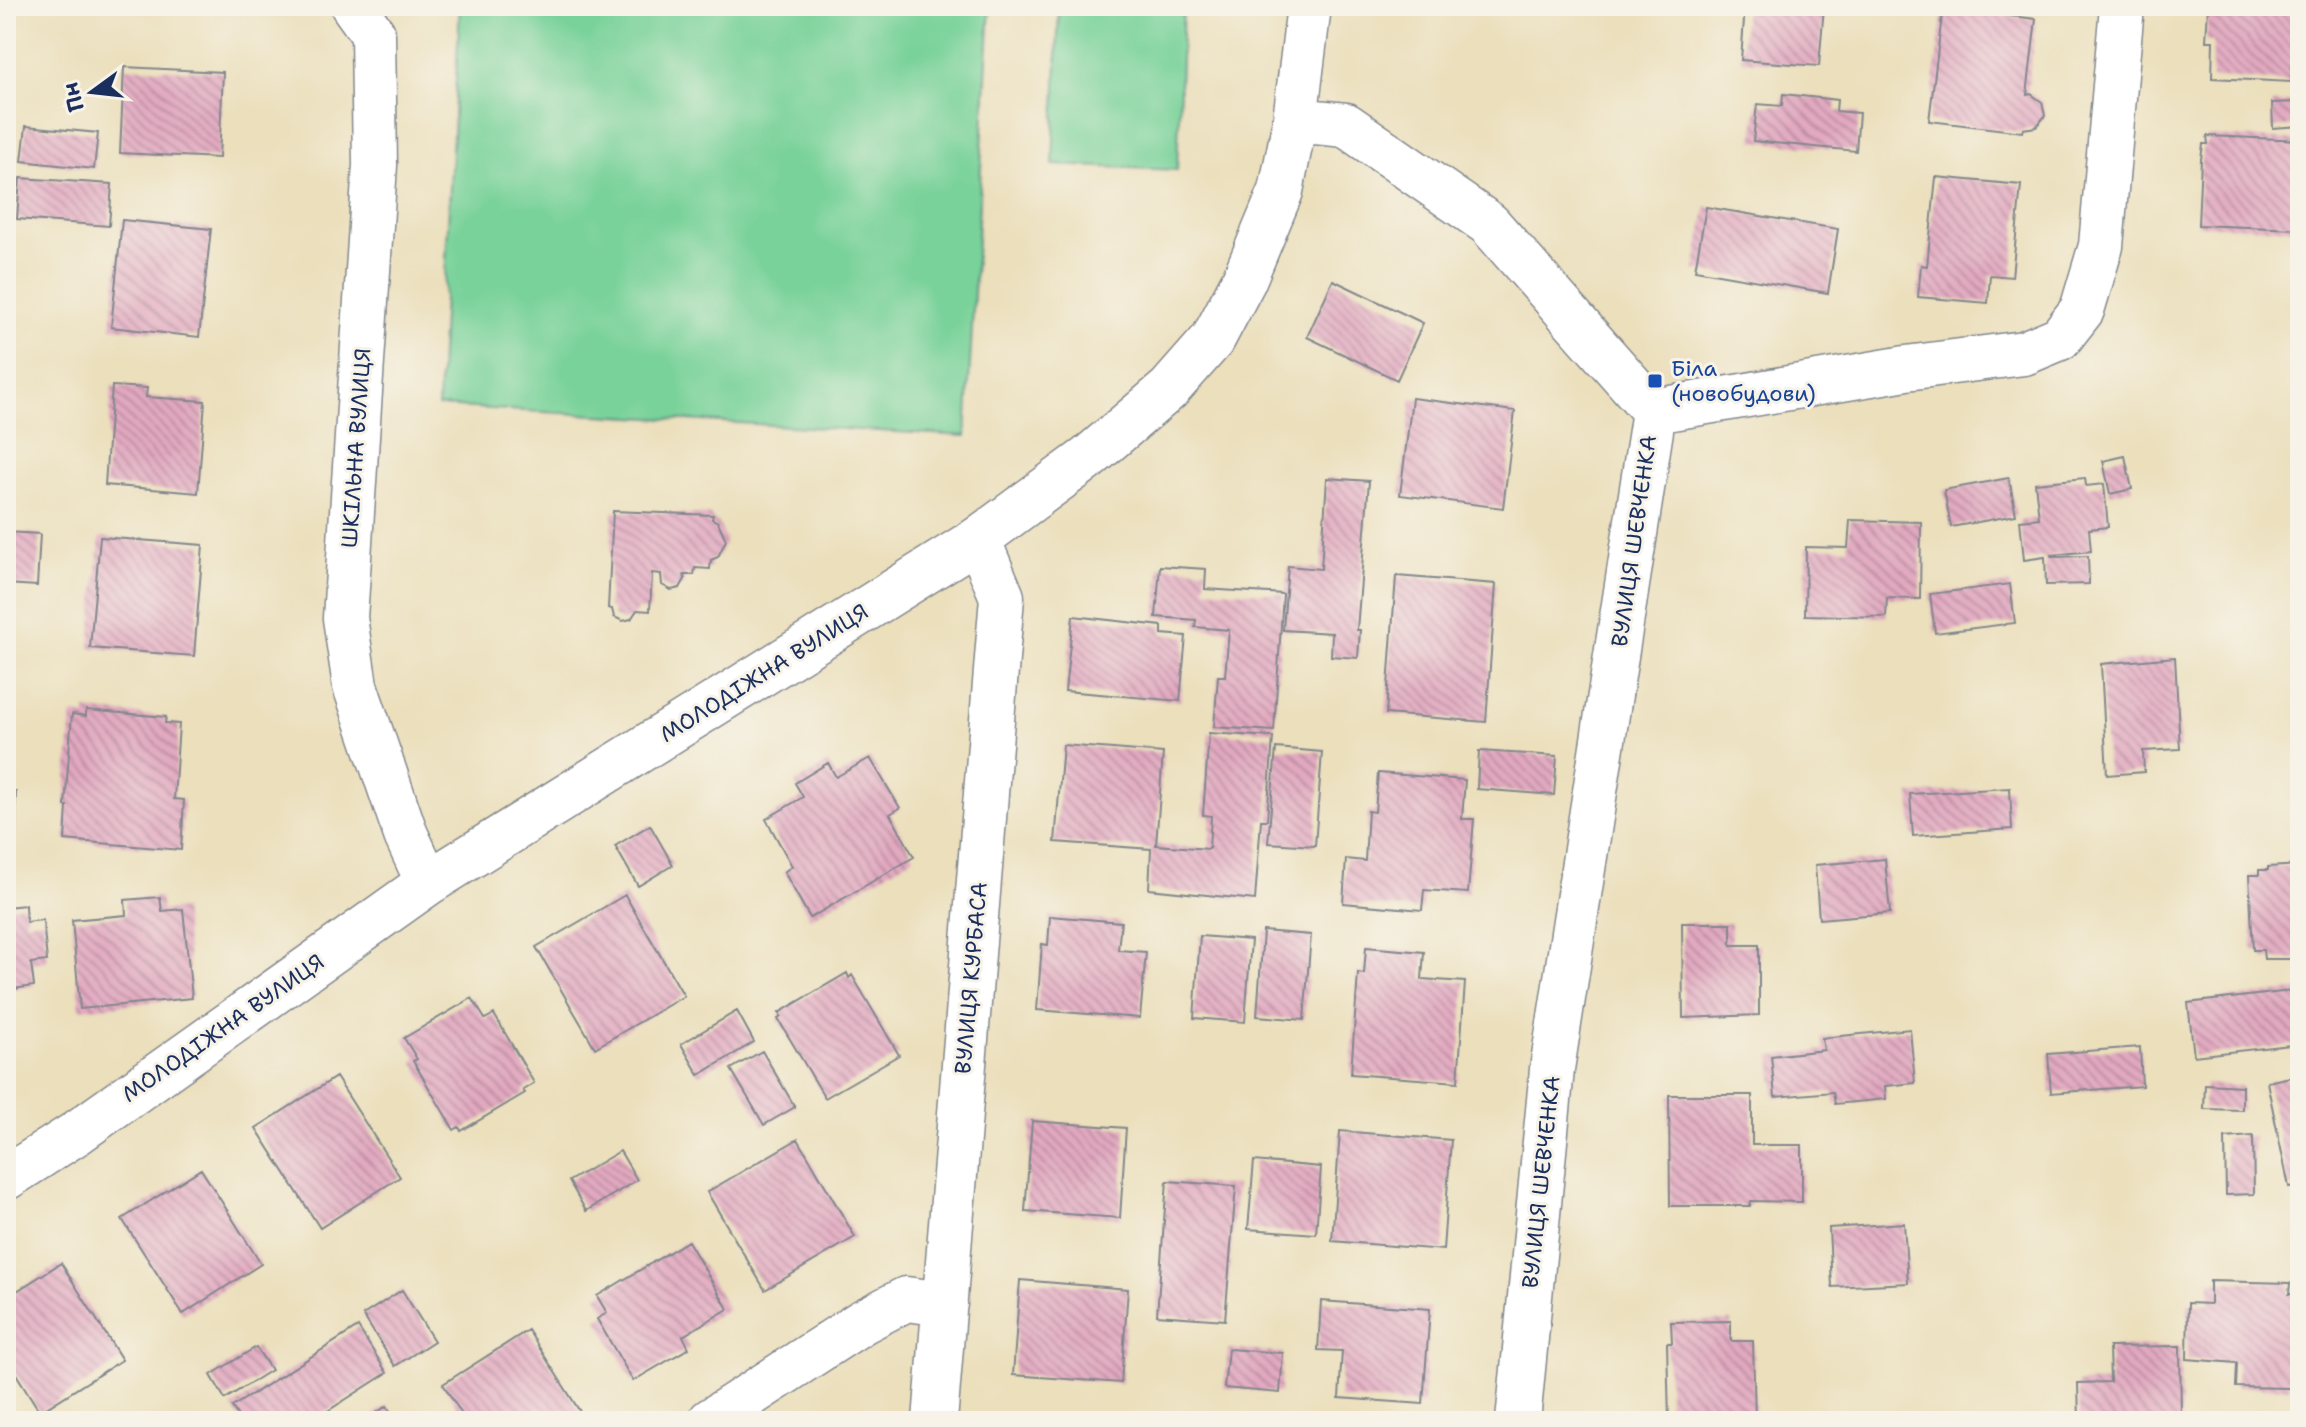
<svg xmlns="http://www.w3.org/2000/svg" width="2306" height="1427" font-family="'Shantell Sans',sans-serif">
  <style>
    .green { fill: #78d299; stroke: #4a807c; stroke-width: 2 }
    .building { fill: url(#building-back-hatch) }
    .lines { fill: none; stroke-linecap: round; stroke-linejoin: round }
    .minor-casing { stroke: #83878d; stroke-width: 47 }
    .minor { stroke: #fff; stroke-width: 44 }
    .transit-dot { fill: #1a4fb4; stroke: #f7f3e8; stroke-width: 3 }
    .labels { text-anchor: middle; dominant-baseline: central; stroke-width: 6; stroke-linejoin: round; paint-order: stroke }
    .transit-label { font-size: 22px; fill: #164399; stroke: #f7f3e8; text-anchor: start }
    .street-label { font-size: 22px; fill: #1b2f5e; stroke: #f7f3e8 }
  </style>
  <defs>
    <pattern id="building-back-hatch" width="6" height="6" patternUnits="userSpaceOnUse" patternTransform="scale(2)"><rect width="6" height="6" fill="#e2a9c0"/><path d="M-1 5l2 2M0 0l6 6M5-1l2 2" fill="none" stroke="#b68a9f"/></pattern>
  </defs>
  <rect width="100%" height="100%" fill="#f7f3e8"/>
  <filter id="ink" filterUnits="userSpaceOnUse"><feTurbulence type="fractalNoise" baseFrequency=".0125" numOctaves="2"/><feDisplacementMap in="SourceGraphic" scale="16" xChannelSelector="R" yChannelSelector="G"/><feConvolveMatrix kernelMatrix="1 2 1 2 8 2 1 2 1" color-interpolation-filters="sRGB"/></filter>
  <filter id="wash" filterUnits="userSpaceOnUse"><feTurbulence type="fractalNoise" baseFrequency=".006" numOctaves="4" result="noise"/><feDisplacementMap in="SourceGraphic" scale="32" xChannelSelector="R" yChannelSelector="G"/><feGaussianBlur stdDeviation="1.8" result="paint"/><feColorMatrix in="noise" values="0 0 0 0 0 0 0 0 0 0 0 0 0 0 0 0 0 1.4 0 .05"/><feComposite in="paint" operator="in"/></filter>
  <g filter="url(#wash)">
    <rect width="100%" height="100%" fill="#ebdfbc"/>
    <path class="green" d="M460,6H990L966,436L438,406Z
      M1059,6H1183L1177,170L1053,165Z"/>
    <g id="blocks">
      <path class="building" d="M6,6H10L8,42H6Z
        M1745,6H1824L1819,66L1741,60Z
        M2215,6H2300V67L2292,66L2291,82L2212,78L2213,41H2206L2208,8H2215Z
        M1943,8L2036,19L2027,95L2031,94L2042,102L2045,116L2036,127L2023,129L2022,132L1929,121Z
        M124,67L223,72L219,158L120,153Z
        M1783,94L1837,100L1836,111L1859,113L1856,151L1753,141L1757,104L1782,106Z
        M2300,102V126L2273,128L2272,103Z
        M26,126L98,133L94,169L22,161Z
        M2207,136L2300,140V229L2198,225L2201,159L2203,144H2208Z
        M1936,177L2021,185L2012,277L1990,275L1988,303L1918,297L1921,265L1927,266Z
        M20,178L112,184L109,226L17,219Z
        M1706,207L1838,229L1828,293L1695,270Z
        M122,220L211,229L199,337L111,327Z
        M1333,280L1423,323L1397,380L1307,337Z
        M112,386L147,388L146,397L205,401L198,493L105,485Z
        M1412,398L1515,411L1503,508L1400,495Z
        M2125,456L2132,489L2110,494L2103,461Z
        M1327,478L1369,481L1357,630H1360L1358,658L1331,656L1332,633L1283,630L1288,566L1321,569Z
        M2009,478L2016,515L1951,527L1944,490Z
        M2085,478L2086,486L2104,484L2108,527L2089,529L2091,551L2051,555L2052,557L2088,556L2089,584L2046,585L2045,557L2024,560L2020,520L2039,518L2035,483Z
        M613,511L713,515L712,519L718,522L726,540L718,557L711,560L710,569L695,568L694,575H684L685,579L680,588L671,590L662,585L661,574L652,573L650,611L637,610L631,619L623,621L614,617L612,609L608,608Z
        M1850,520L1921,522L1920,599L1887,598L1886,617L1805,615L1806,547L1848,548Z
        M6,532L40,534L37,586L6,584Z
        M100,537L203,545L194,656L90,648Z
        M1160,566L1206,569L1205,589L1283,594L1274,731L1214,727L1218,676H1225L1229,630L1195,627L1196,620L1156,617Z
        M1396,576L1496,584L1486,722L1386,714Z
        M2010,584L2015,623L1935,633L1930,594Z
        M1073,616L1162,626V634L1186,636L1180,701L1065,691Z
        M2175,657L2180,749L2143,751L2144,772L2107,775L2101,664Z
        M86,710L166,717L165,723L179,724L174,799L184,800L181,850L65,840L67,806H65L72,714L86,716Z
        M1209,733L1273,737L1267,820H1261L1255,900L1149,889L1151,849L1055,842L1063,745L1163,753L1156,845L1209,849L1211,816L1203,815Z
        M1276,748L1322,752L1315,846L1268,843Z
        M1479,751L1557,756L1554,795L1477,789Z
        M870,758L900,808L890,814L914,857L810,918L784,872L792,866L766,819L803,797L795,783L828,763L836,777Z
        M1378,773L1465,780L1462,819H1474L1468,893L1424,890L1422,910L1343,903L1346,859L1365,861L1368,811L1375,812Z
        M2010,788L2012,829L1913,836L1910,794Z
        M6,792H16L13,852H6Z
        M650,825L673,865L638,886L615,846Z
        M1885,859L1890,913L1819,919L1815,865Z
        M2300,865V959H2264L2263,950H2253L2249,875H2259V870H2268V867Z
        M625,895L684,996L595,1048L536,947Z
        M160,897L162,911L183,909L192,998L80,1009L72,920L126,915L125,900Z
        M25,905L26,922L43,920L47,961L31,963L34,986L6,990V907Z
        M1050,916L1121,922L1118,950L1146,952L1140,1018L1037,1010L1042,944L1048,945Z
        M1682,923H1731V945H1759V1015L1683,1018Z
        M1263,931L1311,935L1304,1020L1257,1016Z
        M1200,936L1251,940L1245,1022L1194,1018Z
        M1366,947L1424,952L1422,979L1465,982L1458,1082L1351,1074L1358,973L1364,974Z
        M847,973L849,978L852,975L899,1055L825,1098L778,1019L781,1017L779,1013Z
        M2300,990V1044L2194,1056L2188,1003Z
        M472,998L485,1019L494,1014L534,1083L523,1090L525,1093L461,1131L459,1127L454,1130L413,1061L417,1059L404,1038Z
        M737,1011L754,1042L699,1075L681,1044Z
        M1910,1029L1915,1083L1885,1086L1886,1099L1835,1104L1833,1092L1775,1097L1771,1056L1824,1050L1822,1038Z
        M2140,1047L2142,1086L2051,1093L2048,1054Z
        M762,1051L795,1107L764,1125L731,1069Z
        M2300,1075V1185L2289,1187L2267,1082Z
        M336,1077L400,1177L320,1228L256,1128Z
        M2205,1084L2242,1086V1110L2204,1109Z
        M1669,1095H1752V1145H1802V1202L1751,1201L1750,1206H1670Z
        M1032,1121L1126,1128L1120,1218L1025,1211Z
        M1340,1131L1451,1140L1443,1250L1332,1241Z
        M2253,1136L2254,1194L2226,1195L2225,1138Z
        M798,1139L855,1237L765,1290L707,1192Z
        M620,1151L637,1180L586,1211L569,1181Z
        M1254,1161L1321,1167L1316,1234L1248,1229Z
        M201,1169L261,1264L183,1314L122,1219Z
        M1167,1181L1236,1186L1225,1320L1157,1315Z
        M1904,1223L1908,1283L1832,1287L1829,1228Z
        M688,1241L728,1309L683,1336L689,1348L633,1381L597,1319L607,1313L597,1296Z
        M61,1263L122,1360L40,1412L6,1358V1298Z
        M1020,1280L1128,1289L1121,1383L1013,1375Z
        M2210,1281L2290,1283L2289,1294H2300V1358H2289L2290,1388L2236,1387L2237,1363L2187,1359L2188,1303L2210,1304Z
        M402,1290L434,1341L395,1366L363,1315Z
        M1321,1301L1430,1309L1423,1404L1339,1398L1342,1351L1318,1350Z
        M1731,1321V1341H1753L1755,1421H1669L1667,1343H1672L1671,1322Z
        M358,1327L387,1373L312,1421H241L232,1407Z
        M528,1330L584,1418L580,1421H466L443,1384Z
        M2180,1346L2181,1421H2079L2078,1383L2110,1382L2109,1347Z
        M256,1347L271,1370L225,1399L211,1375Z
        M1228,1349L1283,1353L1280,1393L1224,1388Z
        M387,1406L396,1421H364Z"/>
    </g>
  </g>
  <g filter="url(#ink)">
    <use href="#blocks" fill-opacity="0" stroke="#83878d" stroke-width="2"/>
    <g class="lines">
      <g class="minor-casing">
        <path id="minor" d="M353,6L373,34L375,165L345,618L355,686L406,835L428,883
          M1295,120L1346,125L1489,224L1654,411
          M1654,411L1906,368L2024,353L2060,338L2082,310L2101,246L2122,6
          M6,1178L75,1134L428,883L978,539L1088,458L1169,389L1213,339L1244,280L1281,191L1295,120L1309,6
          M710,1421L862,1322L906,1299L945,1304
          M935,1421L1002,597L978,539
          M1518,1421L1552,1069L1654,411"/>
      </g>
      <use href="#minor" class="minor"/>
    </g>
  </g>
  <rect class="transit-dot" x="1647" y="373" width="16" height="16" rx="4"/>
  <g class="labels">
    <g class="transit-label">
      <text x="1671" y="368">Біла<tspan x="1671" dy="25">(новобудови)</tspan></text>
    </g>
    <g class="street-label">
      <text transform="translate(356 448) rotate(-86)">ШКІЛЬНА ВУЛИЦЯ</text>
      <text transform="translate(1634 541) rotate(-82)">ВУЛИЦЯ ШЕВЧЕНКА</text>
      <text transform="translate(764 673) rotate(-32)">МОЛОДІЖНА ВУЛИЦЯ</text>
      <text transform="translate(971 978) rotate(-85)">ВУЛИЦЯ КУРБАСА</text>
      <text transform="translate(223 1028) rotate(-35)">МОЛОДІЖНА ВУЛИЦЯ</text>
      <text transform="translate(1541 1182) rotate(-84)">ВУЛИЦЯ ШЕВЧЕНКА</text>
    </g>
  </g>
  <rect width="2306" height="1427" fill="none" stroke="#f7f3e8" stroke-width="32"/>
  <g transform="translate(92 92) rotate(255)" stroke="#f7f3e8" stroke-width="6" paint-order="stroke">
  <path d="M0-6L14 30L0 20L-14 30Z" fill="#1b2f5e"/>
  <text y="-12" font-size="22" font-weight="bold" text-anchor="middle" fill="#1b2f5e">Пн</text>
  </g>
</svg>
